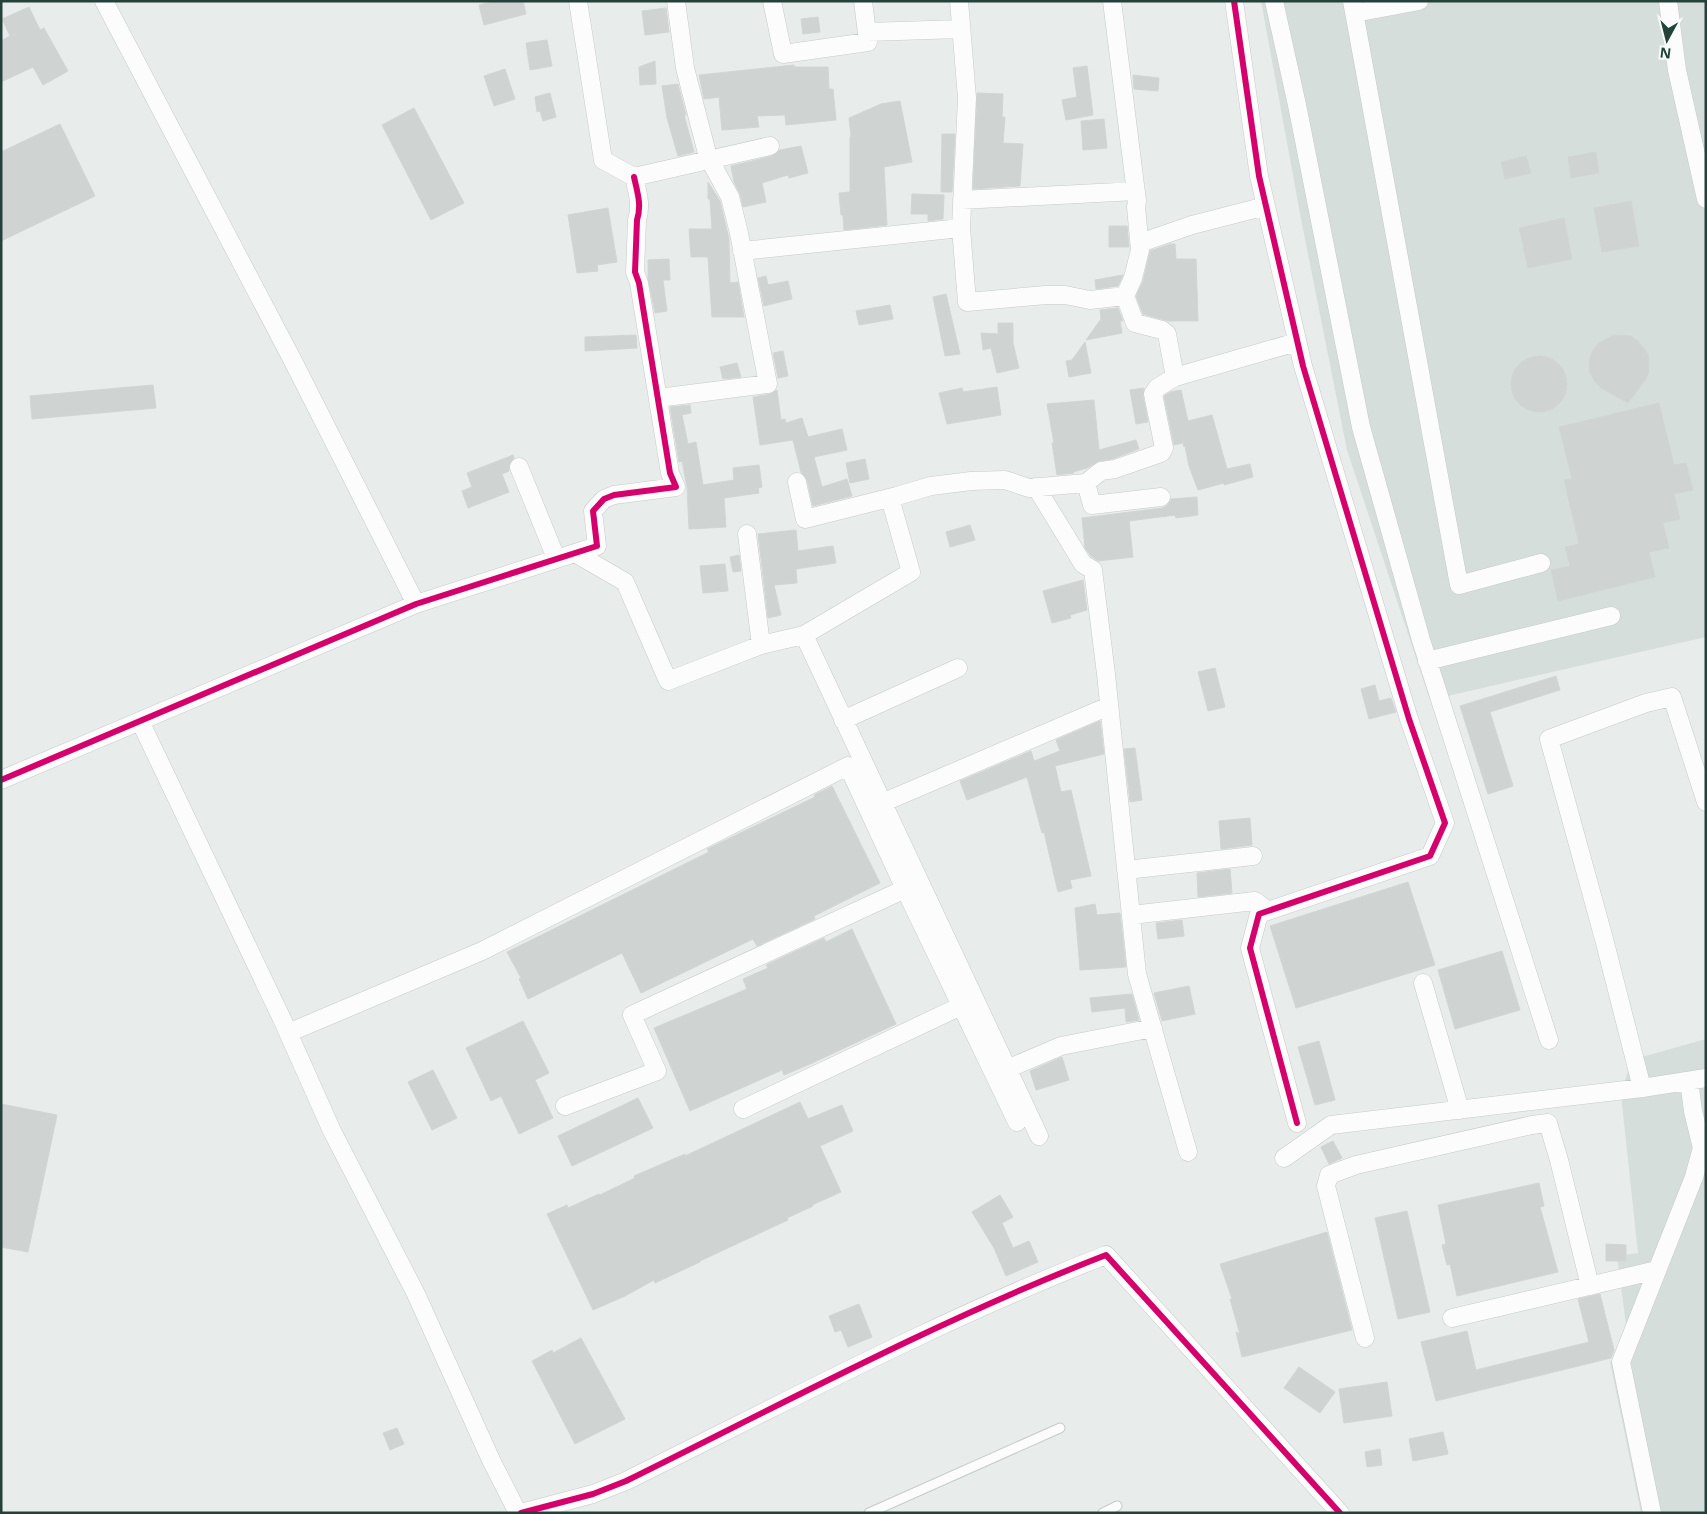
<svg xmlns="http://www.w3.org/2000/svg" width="1707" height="1514" font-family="'Open Sans',sans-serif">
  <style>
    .built { fill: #d6dedb }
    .building { fill: #cfd4d2; stroke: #d1d6d4 }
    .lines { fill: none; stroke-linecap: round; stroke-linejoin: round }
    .service-casing { stroke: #c5cac8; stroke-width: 11 }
    .minor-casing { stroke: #c5cac8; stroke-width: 19 }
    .service { stroke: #fcfcfc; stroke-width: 9 }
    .minor { stroke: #fcfcfc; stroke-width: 18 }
    .cycleway-casing { stroke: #f7fbf9; stroke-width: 9 }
    .cycleway { stroke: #d6006c; stroke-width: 6 }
  </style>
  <rect width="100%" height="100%" fill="#e8edeb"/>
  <path class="built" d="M1261,1H1706V637L1430,700L1347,450L1301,219Z
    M1706,1039V1513H1641L1610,1362L1630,1355L1617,1256L1638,1253L1621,1095L1631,1060Z"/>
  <path class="building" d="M496,1H523L526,14L484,25L479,5Z
    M29,7L40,30L44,28L68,71L43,85L33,67L1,82V41L10,36L2,19Z
    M666,8L669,32L645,35L642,11Z
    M818,17L820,32L803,34L801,19Z
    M547,40L552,66L530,70L526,43Z
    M655,61L656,84L640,85L639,67Z
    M794,65V67H828L829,89H833L836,120L786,125L785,115L757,116L759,127L722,130L719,97L704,99L699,75Z
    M1087,66L1093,115L1066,120L1062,100L1077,97L1073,68Z
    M505,69L515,99L494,106L484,76Z
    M1133,75L1159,78L1158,91L1134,89Z
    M678,84L686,115H684L694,152L678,156L667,118L662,86Z
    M550,93L556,117L543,121L540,111L537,112L535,97Z
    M977,93L1003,94L1002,117H1005L1003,143L1023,144L1020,186L973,189Z
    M900,101L912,162L884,167L887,225L844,230L843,215H841L839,193L850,192V137H851L849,118L881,104Z
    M414,108L464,203L431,220L382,125Z
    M1104,119L1107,148L1083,150L1081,121Z
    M60,124L95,196L1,241V152Z
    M942,134H955L952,192H941Z
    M801,146L808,173L789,178L788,175L762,183L766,202L743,207L740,194L734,182L731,166L772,156L780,150Z
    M1596,152L1599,173L1571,178L1568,157Z
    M1526,156L1531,173L1505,179L1501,162Z
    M708,182L720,201L729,239L730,283L738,282L744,317H712L708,257H691L689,229H712L710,199H708Z
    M912,194L944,195L943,219L928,221V214H911Z
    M1631,201L1639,246L1602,252L1594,208Z
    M608,208L617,262L597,265L598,271L577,273L568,215Z
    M1564,218L1572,259L1528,268L1519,228Z
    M1109,226H1127L1129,247H1109Z
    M1170,244H1175L1176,259H1196L1198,321H1168L1143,314L1136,296L1143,281L1150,251Z
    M669,259L670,280H663L667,311L655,313L648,278V260Z
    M1123,275L1118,286L1096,289L1095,280Z
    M766,276L768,285L788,281L792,299L764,306L758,278Z
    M946,294L960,354L945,356L933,297Z
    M890,305L893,319L859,325L856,311Z
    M1118,308L1123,321H1120L1122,333L1086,340L1101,319L1100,310Z
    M998,323H1013V343L1019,368L997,373L991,348L983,350L981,333L998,334Z
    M636,335L637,348L585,351V337Z
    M1614,335L1631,336L1638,341L1648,354L1649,371L1646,379L1628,403L1601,388L1595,382L1589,371L1590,358L1593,350L1599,343Z
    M1085,342L1091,373L1069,377L1066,361L1072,360Z
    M783,351L788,376L778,378L773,353Z
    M1511 384a28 28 0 1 1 56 0a28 28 0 1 1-56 0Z
    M737,363L741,377L723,379L720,367Z
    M153,385L156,408L32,419L30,396Z
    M997,387L1001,415L947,424L939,393L962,388L963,392Z
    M1144,388L1143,396L1148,422L1136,424L1130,390Z
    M777,390L781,420L785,419L786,423L802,418L808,437L842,429L847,450L814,457L822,487L847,479L852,496L813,506L807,480L801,472L793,440L760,445L753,397L770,394Z
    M1181,390L1188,421L1212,415L1227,469L1250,464L1253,477L1224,485V483L1198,490L1189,466L1185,446L1184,447L1183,443L1174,445L1164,396L1170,392Z
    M1094,400L1099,450L1136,440L1139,449L1112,459L1099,461L1087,468L1073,472L1074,473L1057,475L1052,443H1054L1047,404Z
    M1659,403L1674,465L1686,463L1693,490L1674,494L1680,519L1663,523L1669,548L1649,552L1655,577L1558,601L1551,570L1570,566L1565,547L1579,544L1564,480L1572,479L1559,427Z
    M690,405L691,413L682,415L688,444L696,442L703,485L734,480L733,468L759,465L762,487L758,488L759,493L724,498L726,527L689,529L687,487L682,461L679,462L670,407Z
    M513,455L514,458L509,465V471L502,474L509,492L468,508L462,491L472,487L467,473Z
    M865,459L869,479L850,483L846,463Z
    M1197,497L1198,515L1176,518L1175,515L1129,521L1133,557L1098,561L1091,556L1085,548L1082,518L1162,508L1168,505L1171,499Z
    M970,525L975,540L950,547L946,532Z
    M796,530L798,551L833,546L836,563L796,569L797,583L774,585L781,615L768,618L758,534Z
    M739,555L741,571L733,572L730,557Z
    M725,564L728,591L703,593L700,566Z
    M1083,580L1087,610L1070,615L1071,618L1052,623L1043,591Z
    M1215,668L1225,707L1208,711L1198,672Z
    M1556,676L1560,690L1490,712L1513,786L1488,794L1460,706Z
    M1375,685L1379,701L1391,698L1396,712L1369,719L1361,689Z
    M1100,721L1104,754L1055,766L1061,792L1071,790L1091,876L1070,880L1072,888L1058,892L1044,832L1042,833L1027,777L967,800L960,781L1031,751L1034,761L1060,751L1056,740Z
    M1135,748L1142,800L1130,802L1124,749Z
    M832,786L880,883L814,916L815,919L757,946L753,939L641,993L622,953L528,999L519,979L521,978L507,952L709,852L707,849L815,797L814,795Z
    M1250,818L1252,845L1221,849L1219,821Z
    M1230,869L1232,893L1198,897L1197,873Z
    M1408,882L1435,965L1296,1008L1270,926Z
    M1095,904L1097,915L1120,913L1126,967L1080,970L1075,908Z
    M1182,920L1184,936L1158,939L1156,923Z
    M852,929L896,1024L810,1064L784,1075L782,1070L690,1111L654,1028L747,989L743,979L768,968L766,965L824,938L826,942Z
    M1502,951L1520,1010L1455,1029L1438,970Z
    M1189,986L1195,1014L1162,1021L1154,993Z
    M1132,994L1139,1020L1126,1022L1125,1008L1092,1012L1090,998Z
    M523,1021L549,1073L535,1080L553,1118L519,1134L501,1096L491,1101L466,1048Z
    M1319,1041L1335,1100L1315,1105L1298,1047Z
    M1062,1057L1069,1080L1036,1090L1030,1071Z
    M433,1070L457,1118L432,1130L408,1082Z
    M638,1098L653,1128L572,1166L558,1136Z
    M800,1102L808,1119L842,1105L853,1131L820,1146L841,1192L812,1205L813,1206L787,1218L788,1220L700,1261V1262L655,1283L654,1280L625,1296L593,1310L547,1214L567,1205L568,1208L599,1194L600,1195L635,1178L634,1176L685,1154V1156Z
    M1,1104L57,1115L28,1252L1,1247Z
    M1333,1141L1342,1158L1329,1164L1321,1147Z
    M1539,1183L1544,1206L1540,1207L1558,1272L1457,1296L1450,1264L1447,1265L1442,1245L1446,1244L1438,1205Z
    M1000,1195L1013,1217L1002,1223L1013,1248L1029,1241L1038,1262L1006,1276L994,1248L972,1212Z
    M1407,1211L1430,1312L1398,1319L1375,1218Z
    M1327,1232L1352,1330L1242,1357L1236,1332L1240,1334L1230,1299H1232L1220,1264Z
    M1606,1244L1626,1245V1261H1606Z
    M1600,1294L1614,1350L1611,1358L1436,1401L1421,1342L1467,1331L1476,1370L1589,1342L1578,1299Z
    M859,1304L872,1337L848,1347L841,1330L835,1332L829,1316Z
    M581,1338L625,1419L575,1444L532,1361L552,1350L553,1353Z
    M1299,1367L1335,1392L1320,1413L1284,1388Z
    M1387,1382L1392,1416L1344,1423L1339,1389Z
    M397,1428L404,1444L390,1450L383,1433Z
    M1443,1432L1448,1454L1413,1461L1409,1439Z
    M1380,1449L1382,1465L1367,1467L1365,1452Z"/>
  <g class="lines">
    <g class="service-casing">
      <path id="service" d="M869,1513L1060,1428
        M1103,1513L1117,1506"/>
    </g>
    <g class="minor-casing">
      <path id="minor" d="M104,1L293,361L416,604
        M578,1L603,160L634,177L770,146
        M772,1L783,54L868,42L863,1
        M959,1L967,98L961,228
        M1234,1L1259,176L1303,366L1409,719L1445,823L1430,856L1259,914L1250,948L1297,1123
        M1274,1L1297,105L1361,427L1421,640L1549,1040
        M1352,1L1459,585L1541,563
        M1668,1L1677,70L1706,199
        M1355,13L1419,1
        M867,32L961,29
        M962,200L1136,191
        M1140,243L1192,225L1266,206
        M742,251L961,228L967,302L1046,295H1065L1090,300L1125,296
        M1175,377L1297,342
        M658,398L768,384L739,233L730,197L708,157L685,68L676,1
        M519,467L556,558
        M797,482L805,519L897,496L931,486L971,481L1005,480L1029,488L1086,483L1101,471L1115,469L1161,453L1164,448L1153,394L1157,388L1175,377L1167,334L1162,330L1135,323L1125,296L1133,278L1140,250L1136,207L1137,201L1112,1
        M1086,483L1092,505L1161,497
        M1036,487L1083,564L1093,570L1106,674L1137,974L1188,1152
        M747,534L761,645
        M575,553L625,582L668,681L761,645L804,635L911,572L890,498
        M804,635L1039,1136
        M1427,661L1611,616
        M843,720L958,668
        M140,721L282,1019L332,1131L416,1294L491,1460L518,1513
        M1,780L416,604L597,546L593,511L604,499L614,495L676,487L670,473L639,283L635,272L637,220C642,205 637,191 634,177
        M882,803L1109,706
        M1126,870L1253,856
        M1131,915L1255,901L1268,911
        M1423,983L1460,1110
        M288,1033L482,951L848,766L905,889
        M1007,1069L1061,1046L1153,1028
        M1642,1088L1604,939L1549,739L1646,703L1672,697L1706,802
        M565,1106L657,1071L632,1015L905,889L1017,1122
        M743,1109L961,1006
        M1284,1158L1331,1125L1642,1088L1706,1078
        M1452,1318L1657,1270
        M1365,1338L1326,1186L1329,1175L1356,1165L1532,1125L1548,1123L1559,1160L1590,1286
        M521,1513L593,1494L626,1481C784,1403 941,1319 1106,1255L1340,1513
        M1652,1513L1621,1362L1694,1177L1702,1148L1693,1111L1689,1081"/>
    </g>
    <use href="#service" class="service"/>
    <use href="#minor" class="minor"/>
    <g class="cycleway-casing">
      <path id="cycleway" d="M1234,1L1259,176L1303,366L1409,719L1445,823L1430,856L1259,914L1250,948L1297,1123
        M1,780L416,604L597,546L593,511L604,499L614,495L676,487L670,473L639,283L635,272L637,220C642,205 637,191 634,177
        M521,1513L593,1494L626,1481C784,1403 941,1319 1106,1255L1340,1513"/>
    </g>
    <use href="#cycleway" class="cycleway"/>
  </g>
  <rect width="1707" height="1514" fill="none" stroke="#24423a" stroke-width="5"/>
  <g transform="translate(1667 40) rotate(187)" stroke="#f7fbf9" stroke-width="4" paint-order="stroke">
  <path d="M0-4L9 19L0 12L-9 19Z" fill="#24423a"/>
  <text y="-8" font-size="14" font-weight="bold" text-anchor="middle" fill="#24423a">N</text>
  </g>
</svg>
